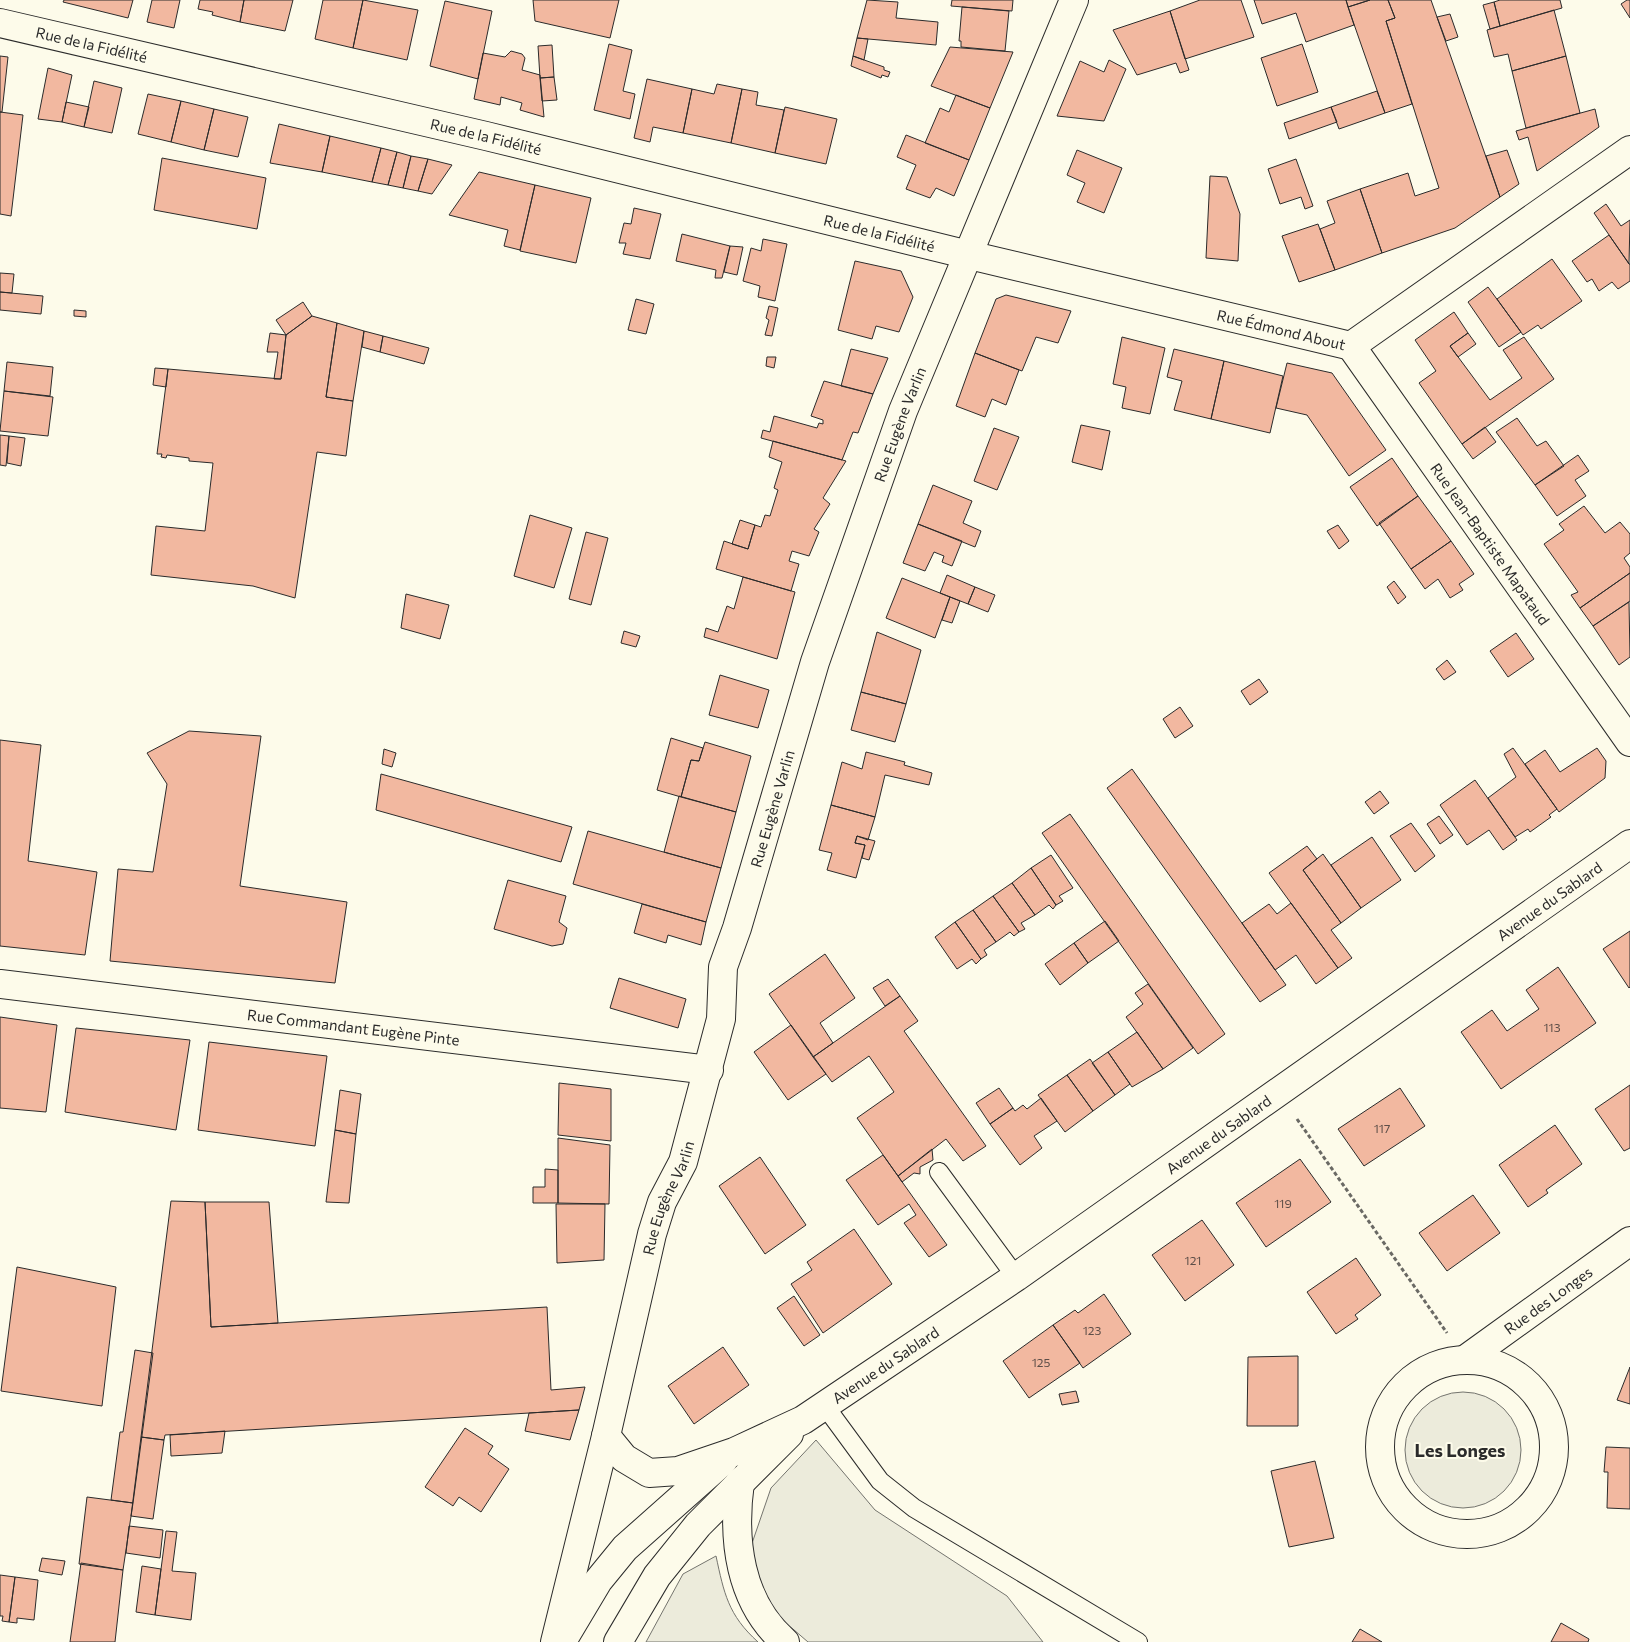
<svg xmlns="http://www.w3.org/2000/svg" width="1630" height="1642" font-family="Commissioner,sans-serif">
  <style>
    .green { fill: #ecebdb; stroke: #74746e }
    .building { fill: #f2b8a0; stroke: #2b2b2b }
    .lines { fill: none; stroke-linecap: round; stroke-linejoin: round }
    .service-casing { stroke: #2b2b2b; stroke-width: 20 }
    .minor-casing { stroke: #2b2b2b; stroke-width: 30 }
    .tertiary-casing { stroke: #2b2b2b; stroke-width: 30 }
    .motorway-casing { stroke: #2b2b2b; stroke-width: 30 }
    .path { stroke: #6a6964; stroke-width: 3; stroke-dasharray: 4 2.5; stroke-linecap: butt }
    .service { stroke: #fdfbea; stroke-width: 18 }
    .minor { stroke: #fdfbea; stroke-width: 28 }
    .tertiary { stroke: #fdfbea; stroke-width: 28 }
    .motorway { stroke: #fdfbea; stroke-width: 28 }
    .labels { text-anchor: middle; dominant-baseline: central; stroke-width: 4; stroke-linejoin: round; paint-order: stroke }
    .number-label { font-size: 12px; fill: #5d4e48 }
    .street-label { font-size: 15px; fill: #2b2b2b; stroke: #fdfbea }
    .quarter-label { font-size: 18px; font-weight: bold; fill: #2b2b2b; stroke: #fdfbea }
  </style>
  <rect width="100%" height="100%" fill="#fdfbea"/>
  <path class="green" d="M1405 1450a58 58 0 1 1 116 0a58 58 0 1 1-116 0Z
    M816,1440L875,1510L1007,1596L1043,1642H808L757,1598L749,1552L771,1488Z
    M716,1556C724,1593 728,1615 758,1642H646L683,1574Z"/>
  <path class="building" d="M64,0H133L128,18L63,2Z
    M152,0H180L174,28L147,22Z
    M200,0H244L240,22L212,15L213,12L198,9Z
    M244,0H293L285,31L240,22Z
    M323,0H363L353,48L315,39Z
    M363,0L418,10L407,60L353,48Z
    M533,0H619L610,38L535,21Z
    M867,0L898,2L896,18L938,22L936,45L857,38Z
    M952,0H1013L1012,11L951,6Z
    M1200,0H1241L1254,37L1185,59L1170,11Z
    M1254,0H1346L1354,25L1306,42L1296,13L1262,24Z
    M1346,0H1370L1348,7Z
    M1370,0H1388L1395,18L1386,21L1412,104L1385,113L1348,7Z
    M1388,0H1431L1500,197L1455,228L1382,253L1360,189L1408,173L1415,196L1439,188L1386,21L1395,18Z
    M1500,0H1560L1562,8L1500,26L1494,2Z
    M1627,0H1630V18L1621,4Z
    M445,1L492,11L478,79L430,66Z
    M1494,2L1500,26L1490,29L1483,5Z
    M962,7L1009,11L1005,51L961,47V41H959Z
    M1554,10L1566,56L1512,71L1508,54L1494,57L1487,30Z
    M1170,11L1189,70L1180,73L1176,63L1137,75L1113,30Z
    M1450,14L1458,37L1446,41L1437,17Z
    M857,38L868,39L864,60L853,56Z
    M609,44L632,50L623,91L635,94L630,119L594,110Z
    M1302,44L1318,92L1277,106L1261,58Z
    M552,45L554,77L540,78L538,46Z
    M950,47L1013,52L990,108L931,86Z
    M511,51L522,54L525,58L522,70L540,75L544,117L520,110L522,103L501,97L500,105L474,99L483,53L505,57Z
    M0,56L8,57L2,112H0Z
    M853,56L884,67V70L890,72L888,77L882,75L881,78L851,66Z
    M1566,56L1580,113L1526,128L1512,71Z
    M1109,60L1126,69L1104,121L1057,116L1080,61L1104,72Z
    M48,68L72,75L62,122L38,119Z
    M554,77L557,100L542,101L540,78Z
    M647,79L692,89L683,133L653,127L650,142L634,138Z
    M94,81L122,88L112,133L84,127Z
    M717,84L742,89L731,143L683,133L692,89L714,94Z
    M742,89L758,92L756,105L784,110L775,153L731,143Z
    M1377,91L1385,113L1339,129L1331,107Z
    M148,94L181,101L171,142L138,134Z
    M956,95L990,108L969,160L925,143L940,108L949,112Z
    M181,101L214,109L204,150L171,142Z
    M66,102L89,107L84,127L62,122Z
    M785,107L837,119L826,164L775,153Z
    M1331,107L1337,122L1289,139L1284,123Z
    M214,109L248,117L238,157L204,150Z
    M1595,109L1599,127L1537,171L1528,137L1519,140L1516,131Z
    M0,112L23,115L11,216L0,214Z
    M279,124L330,136L322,172L270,163Z
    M906,135L969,160L954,196L936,188L930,198L906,189L916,165L897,157Z
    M330,136L381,148L372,182L322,172Z
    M381,148L397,152L388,185L372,182Z
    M1077,150L1122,168L1104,213L1077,202L1085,183L1067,175Z
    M1507,150L1519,184L1500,197L1486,156Z
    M397,152L411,156L403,188L388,185Z
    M411,156L428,159L418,191L403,188Z
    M162,158L266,178L257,229L154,210Z
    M428,159L452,165L432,194L418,191Z
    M1296,159L1313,206L1305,209L1301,197L1280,204L1268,169Z
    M479,172L535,185L520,250L504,246L508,230L449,215Z
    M1210,176L1227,177L1240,214L1238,261L1206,258Z
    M535,185L591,198L576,263L520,251Z
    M1360,189L1382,253L1335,270L1320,229L1335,223L1327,201Z
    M1606,204L1621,226L1630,220L1629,264L1594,213Z
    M634,208L661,214L650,259L623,254L626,243H619L624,223L631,224Z
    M1318,224L1335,270L1299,282L1282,236Z
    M682,234L730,246L722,278H715L716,270L676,261Z
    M1609,235L1630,265V281L1618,289L1612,282L1599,291L1592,279L1587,282L1572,261Z
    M763,239L787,244L775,301L758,297L760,286L743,281L751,248L761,251Z
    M730,246L743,247L737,275L724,272Z
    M1552,259L1582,301L1541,329L1538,325L1523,335L1497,299Z
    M855,261L901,271L913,297L899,332L876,326L872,339L838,330Z
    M0,273L14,274L12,293L0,292Z
    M1488,287L1521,332L1499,347L1468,302Z
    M0,292L43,296L41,314L0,310Z
    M1006,295L1071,311L1058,343L1036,337L1022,371L975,353L996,299Z
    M636,299L654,304L646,334L628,330Z
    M303,302L312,316L286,335L276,320Z
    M769,306L778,308L772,336L765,335L769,320L766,318Z
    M74,310L86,311V317L74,316Z
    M1454,312L1468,333L1450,346L1490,400L1522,378L1503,350L1524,337L1554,379L1462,444L1419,383L1436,371L1415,340Z
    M312,316L337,323L326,397L353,401L346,456L317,452L295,598L253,586L151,575L156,526L205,531L213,463L189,461V458L167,455L166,458L161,457L162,454H157L168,369L281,379L286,335Z
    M337,323L364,331L353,401L326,397Z
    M364,331L383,336L380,352L362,347Z
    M270,333L286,335L281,379H274L278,352H267Z
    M1468,333L1476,344L1458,357L1450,346Z
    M383,336L429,348L424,364L380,352Z
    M1122,337L1165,348L1150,414L1122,408L1126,387L1113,384Z
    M851,349L888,358L873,394L841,386Z
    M1174,349L1224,361L1211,419L1174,410L1182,381L1167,377Z
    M975,353L1019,370L1006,405L992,399L985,417L956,406Z
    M767,357H776L774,368L766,366Z
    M1224,361L1283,376L1270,433L1211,419Z
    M7,362L53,367L50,396L4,391Z
    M1287,363L1332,373L1386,450L1349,476L1307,415L1276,408Z
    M155,368L168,369L166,387L153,385Z
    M824,381L873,394L858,433L853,432L842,460L761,438L763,430L770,432L774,416L817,428L819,423L823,424V420L811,416Z
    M4,391L53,397L48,436L0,431Z
    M1517,418L1537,446L1546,441L1564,466L1535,485L1496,432Z
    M1081,425L1110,431L1102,470L1072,462Z
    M1485,427L1496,442L1473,459L1462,444Z
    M994,428L1019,437L997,490L974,481Z
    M0,435L9,436L6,466L0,465Z
    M9,436L25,438L21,466L7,463Z
    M773,441L846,461L823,498L830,504L814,529L819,532L809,556L792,551L789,561L799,564L791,591L716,569L724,541L748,549L755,525L761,527L765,515L770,516L778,490L774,488L782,462L769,457Z
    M1578,455L1589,471L1575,480L1586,496L1557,516L1535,485Z
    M1392,458L1418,496L1377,526L1350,487Z
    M933,485L972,501L963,523L981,531L975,547L918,524Z
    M1418,496L1451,541L1411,569L1379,523Z
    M1584,506L1605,533L1620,522L1630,534V553L1624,558L1630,567V573L1580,608L1571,595L1578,592L1544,544L1564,530L1559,524Z
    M530,515L572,528L554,588L514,576Z
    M740,520L755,525L748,549L732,544Z
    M918,524L962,541L952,566L942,562L944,556L934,552L925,571L903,563Z
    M1338,525L1349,541L1339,549L1327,531Z
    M586,532L608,538L591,605L569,599Z
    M1451,541L1474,574L1459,584L1463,590L1450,598L1438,579L1425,589L1411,569Z
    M1630,573V601L1593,626L1580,608Z
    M947,575L975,587L968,604L940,593Z
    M743,577L795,592L777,659L704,637L706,628L718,632L727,606L734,609Z
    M902,578L950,597L935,638L886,618Z
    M1394,581L1406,597L1398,604L1387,587Z
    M975,587L995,595L988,612L968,604Z
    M406,594L449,605L440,639L401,628Z
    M950,597L960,601L952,623L942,620Z
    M1629,602L1630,657L1619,665L1593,626Z
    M624,631L640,636L636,647L621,643Z
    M877,632L921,650L906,704L861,692Z
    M1516,633L1534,659L1508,677L1490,651Z
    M1447,660L1456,672L1444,680L1436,669Z
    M720,675L769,690L758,728L709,715Z
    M1259,679L1268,692L1250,705L1241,691Z
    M861,692L906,704L895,742L851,730Z
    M1180,707L1193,726L1175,738L1163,719Z
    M189,731L261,736L240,886L347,902L335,983L110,961L118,869L153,872L167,784L147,753Z
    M671,738L703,748L699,761L691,760L681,797L657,790Z
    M0,740L41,745L28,861L97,872L85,955L0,946Z
    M705,742L751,756L736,812L681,797L691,760L699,761Z
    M1513,748L1557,809L1549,815L1551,817L1530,832L1528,829L1515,837L1488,798L1516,777L1504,754Z
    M1597,748L1606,761L1605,778L1559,812L1525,764L1545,750L1560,772Z
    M384,749L396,753L392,767L382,764Z
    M866,752L905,762L904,765L932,773L929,785L885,775L875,817L831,805L842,762L862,769Z
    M1132,769L1286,985L1260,1002L1107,788Z
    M381,774L572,827L561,862L376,810Z
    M1475,780L1517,840L1503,850L1489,830L1467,845L1440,805Z
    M1380,791L1389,803L1374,814L1365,802Z
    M679,796L736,812L721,868L664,852Z
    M831,805L875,817L868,840L857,836L855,843L865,845L856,878L827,870L832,853L819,850Z
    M1070,814L1225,1034L1198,1054L1042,833Z
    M1439,816L1453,835L1440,844L1427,824Z
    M1411,823L1435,856L1415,872L1390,836Z
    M588,831L721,868L706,922L573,884Z
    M857,836L875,841L869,860L862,858L865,845L855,843Z
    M1372,837L1401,880L1361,908L1331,865Z
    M1307,846L1317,859L1303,870L1341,923L1331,930L1352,958L1338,968L1269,873Z
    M1323,854L1361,908L1341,923L1303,870Z
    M1051,855L1073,888L1059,896L1063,901L1056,905L1031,868Z
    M1031,868L1056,905L1053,909L1049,905L1035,915L1012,883Z
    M508,880L566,896L559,922L567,928L563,944L552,946L494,929Z
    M1012,883L1035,915L1021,923L1025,929L1019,932L993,896Z
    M993,896L1019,932L1014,936L1010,932L996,942L973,910Z
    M1291,903L1338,968L1316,984L1296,955L1275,970L1242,923L1269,904L1277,914Z
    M642,904L706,922L701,945L668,935L666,943L634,933Z
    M973,910L996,942L984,950L987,955L981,959L955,922Z
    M1105,921L1119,941L1088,963L1074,943Z
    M955,922L981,959L976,964L972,959L957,969L935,937Z
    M1630,931V987L1629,988L1603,949Z
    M1074,943L1088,963L1060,985L1045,964Z
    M825,954L855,998L820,1023L833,1043L813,1057L769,994Z
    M1558,967L1596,1023L1501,1089L1461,1032L1492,1010L1507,1031L1539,1009L1526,990Z
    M619,978L686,999L678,1028L610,1008Z
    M888,979L900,996L885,1006L873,988Z
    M1148,984L1193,1048L1163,1069L1126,1017L1143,1004L1135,993Z
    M900,996L918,1021L904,1031L986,1146L963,1161L946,1139L898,1176L857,1118L894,1092L869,1056L832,1082L813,1057Z
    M0,1017L57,1025L46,1112L0,1108Z
    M791,1025L826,1074L788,1100L754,1052Z
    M76,1028L190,1040L176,1130L65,1112Z
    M1137,1032L1163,1069L1132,1087L1108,1052Z
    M209,1042L327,1056L315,1146L198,1130Z
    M1108,1052L1130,1084L1115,1095L1092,1063Z
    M1090,1059L1115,1095L1093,1111L1067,1075Z
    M1067,1075L1093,1111L1065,1132L1038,1095Z
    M559,1083L611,1089V1141L558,1135Z
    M1630,1085V1148L1624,1151L1595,1109Z
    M999,1088L1013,1108L990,1124L976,1103Z
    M1400,1088L1425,1126L1364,1166L1338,1129Z
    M340,1090L361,1094L356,1134L335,1130Z
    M1041,1098L1057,1121L1034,1136L1042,1148L1020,1165L990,1124L1013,1108L1015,1111L1023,1105L1027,1109Z
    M1555,1125L1582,1164L1546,1190L1548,1193L1528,1207L1499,1165Z
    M335,1130L356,1134L349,1203L326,1202Z
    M558,1138L610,1145L609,1204L558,1203Z
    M932,1149L933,1160L920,1167V1174L914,1173L902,1182L898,1176Z
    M883,1155L947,1245L929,1257L904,1223L916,1215L909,1204L878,1225L846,1180Z
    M760,1157L806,1225L765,1254L719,1186Z
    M1300,1159L1331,1202L1266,1247L1236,1203Z
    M545,1169L558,1170V1203H533V1187H545Z
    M1473,1195L1500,1233L1447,1271L1419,1233Z
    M171,1201L205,1202L211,1327L547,1307L551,1390L585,1387L579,1410L165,1435L164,1440L141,1437Z
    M205,1202H269L278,1323L211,1327Z
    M556,1204H605L604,1260L557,1263Z
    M1202,1220L1234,1265L1185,1301L1152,1255Z
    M854,1229L892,1284L823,1333L791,1284L812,1270L807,1262Z
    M1356,1258L1381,1295L1355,1315L1358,1319L1336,1334L1307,1292Z
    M17,1267L116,1287L102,1406L1,1391Z
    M1104,1294L1131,1334L1083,1368L1053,1325L1075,1310L1078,1313Z
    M794,1296L820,1335L804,1346L777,1308Z
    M1053,1325L1080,1363L1029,1398L1003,1361Z
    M723,1347L749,1385L694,1424L668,1386Z
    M135,1350L153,1353L133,1503L111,1500L120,1432H123Z
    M1298,1356V1426H1247L1248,1357Z
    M1630,1367V1404L1617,1400Z
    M1076,1391L1079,1402L1062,1405L1059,1394Z
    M579,1410L570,1440L525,1431L529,1413Z
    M465,1428L493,1446L488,1454L509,1469L481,1512L459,1497L453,1506L425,1487Z
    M225,1431L222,1453L171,1456L170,1435Z
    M141,1437L164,1440L153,1519L131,1516Z
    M1606,1447L1630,1448V1509L1607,1508L1608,1472H1604Z
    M1315,1461L1334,1538L1289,1547L1271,1471Z
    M87,1497L133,1503L123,1570L79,1564Z
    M129,1526L163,1530L160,1558L126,1553Z
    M166,1531L177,1532L172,1571L196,1573L191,1620L155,1615Z
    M42,1558L65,1561L62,1575L39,1571Z
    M81,1563L123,1570L115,1642H70Z
    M142,1566L161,1569L155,1615L136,1612Z
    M0,1575L15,1577L9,1622L2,1621L3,1616H0Z
    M15,1577L38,1580L34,1620L17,1618V1623L9,1622Z
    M1561,1623L1589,1639L1588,1642H1551Z
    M1360,1629L1382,1642H1352Z"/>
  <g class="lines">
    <g class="service-casing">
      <path id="service" d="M939,1172L1016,1277
        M825,1406L880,1481L914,1508L1138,1642"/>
    </g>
    <g class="minor-casing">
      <g id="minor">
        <path id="s1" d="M969,255L1351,346L1630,150"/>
        <path id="s2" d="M1351,346L1630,742"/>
        <path id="s3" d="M1466,1359L1630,1241"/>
        <circle cx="1467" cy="1447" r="87"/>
      </g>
    </g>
    <g class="tertiary-casing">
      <g id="tertiary">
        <path id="s4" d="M0,23L486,136L969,255"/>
        <path id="s5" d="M0,984L709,1070"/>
        <path id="s6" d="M606,1436L624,1458L649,1473L678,1471L734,1452L803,1420L1016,1277L1630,844"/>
        <path d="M564,1638L598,1581L625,1548L723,1461"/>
        <path id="s7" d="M555,1642L606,1436L652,1234L662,1202L683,1162L721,1019L723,967L737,928L815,662L903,411L1074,0"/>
        <path d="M618,1642L657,1576L698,1525L789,1434"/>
      </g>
    </g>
    <g class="motorway-casing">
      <path id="motorway" d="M740,1482C732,1539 739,1602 785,1642"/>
    </g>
    <path class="path" d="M1297,1119L1447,1333"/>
    <use href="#service" class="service"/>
    <use href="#minor" class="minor"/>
    <use href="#tertiary" class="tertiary"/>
    <use href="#motorway" class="motorway"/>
  </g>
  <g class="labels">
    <g class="number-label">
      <text x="1552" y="1027">113</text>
      <text x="1382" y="1128">117</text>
      <text x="1283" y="1203">119</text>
      <text x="1193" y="1260">121</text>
      <text x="1092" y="1330">123</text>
      <text x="1041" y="1362">125</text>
    </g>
    <g class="street-label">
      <text stroke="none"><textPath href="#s4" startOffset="94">Rue de la Fidélité</textPath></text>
      <text stroke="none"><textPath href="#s4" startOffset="499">Rue de la Fidélité</textPath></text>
      <text stroke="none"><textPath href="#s4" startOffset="904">Rue de la Fidélité</textPath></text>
      <text stroke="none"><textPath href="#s1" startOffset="321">Rue Édmond About</textPath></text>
      <text stroke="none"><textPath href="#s7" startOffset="1269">Rue Eugène Varlin</textPath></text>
      <text stroke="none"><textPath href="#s2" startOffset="242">Rue Jean-Baptiste Mapataud</textPath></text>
      <text stroke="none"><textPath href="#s7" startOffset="864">Rue Eugène Varlin</textPath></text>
      <text stroke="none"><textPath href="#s6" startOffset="1131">Avenue du Sablard</textPath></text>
      <text stroke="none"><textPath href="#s5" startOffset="356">Rue Commandant Eugène Pinte</textPath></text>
      <text stroke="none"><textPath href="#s6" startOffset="726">Avenue du Sablard</textPath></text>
      <text stroke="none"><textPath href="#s7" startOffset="459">Rue Eugène Varlin</textPath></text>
      <text stroke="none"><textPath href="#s3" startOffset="101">Rue des Longes</textPath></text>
      <text stroke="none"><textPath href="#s6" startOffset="321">Avenue du Sablard</textPath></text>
    </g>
    <g class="quarter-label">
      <text x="1460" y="1450">Les Longes</text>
    </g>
  </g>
</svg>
